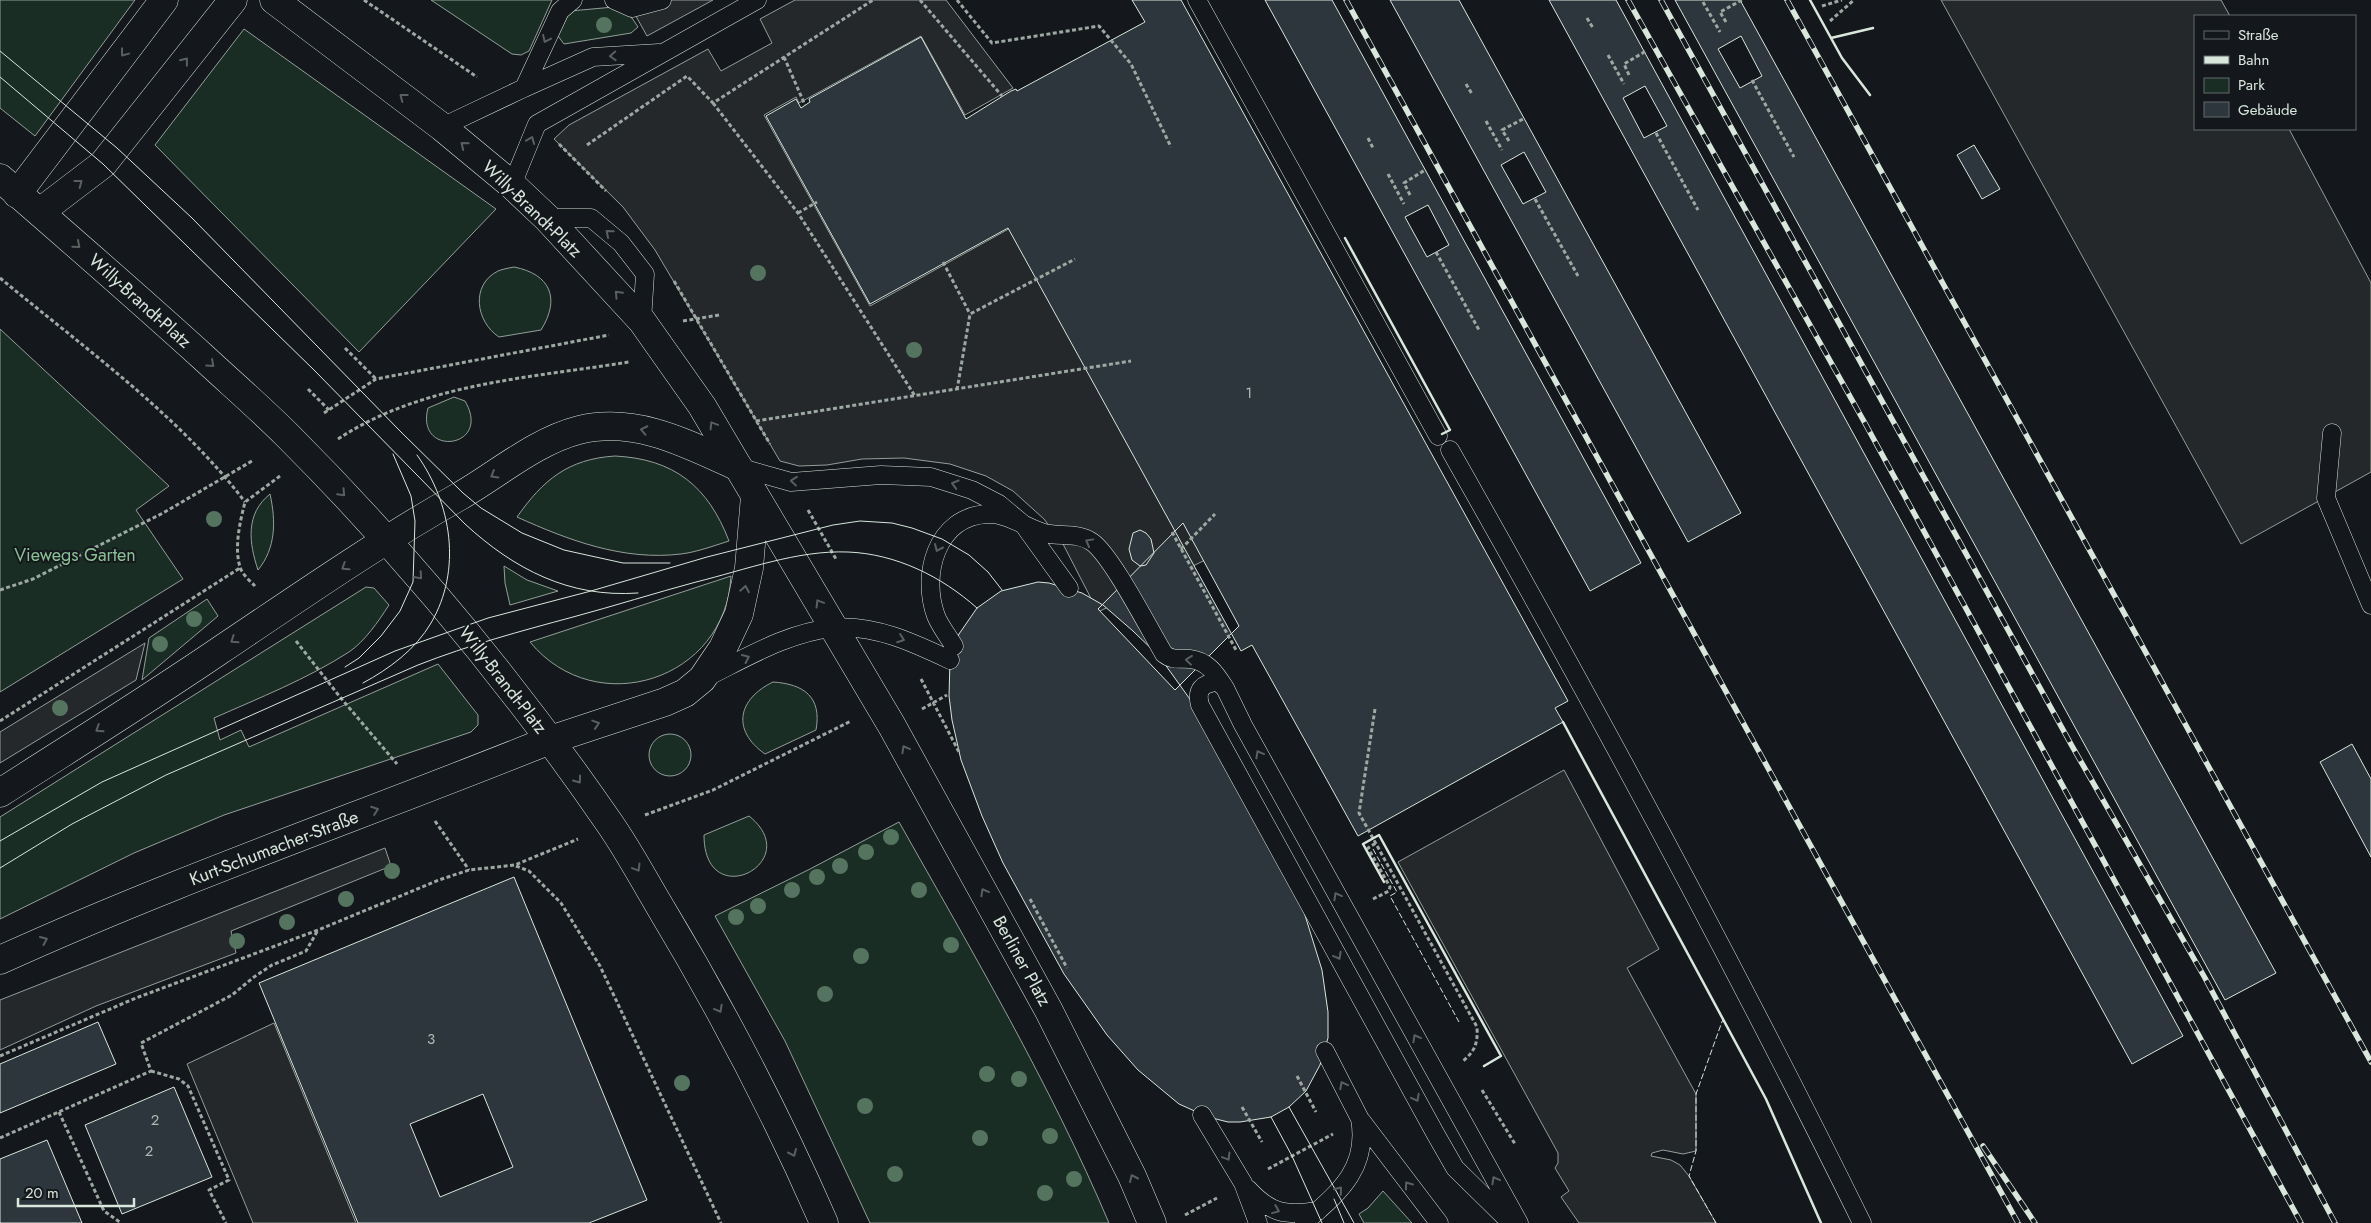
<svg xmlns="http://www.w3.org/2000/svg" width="2371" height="1223" font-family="Jost,sans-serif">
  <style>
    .green { fill: #1a2d24; stroke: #939e99 }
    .parking { fill: #24282b; stroke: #939e99 }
    .building { fill: #2c363c; stroke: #d8e6dc; fill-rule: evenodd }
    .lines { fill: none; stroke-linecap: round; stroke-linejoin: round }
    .lane-casing { stroke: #d8e6dc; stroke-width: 19 }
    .street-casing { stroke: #d8e6dc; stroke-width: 29 }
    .secondary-casing { stroke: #d8e6dc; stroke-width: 29 }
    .primary-casing { stroke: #d8e6dc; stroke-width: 29 }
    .path { stroke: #9da8a2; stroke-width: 3; stroke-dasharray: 4 2.5; stroke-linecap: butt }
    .lane { stroke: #14181c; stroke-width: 18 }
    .street { stroke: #14181c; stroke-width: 28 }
    .secondary { stroke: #14181c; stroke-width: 28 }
    .primary { stroke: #14181c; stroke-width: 28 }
    .tram { stroke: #d8e6dc; stroke-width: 1 }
    .rail-casing { stroke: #d8e6dc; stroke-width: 5.5 }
    .rail { stroke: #14181c; stroke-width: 4; stroke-dasharray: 11; stroke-linecap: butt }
    .fence { stroke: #d8e6dc; stroke-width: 1; stroke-dasharray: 6 2.5; stroke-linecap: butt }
    .wall { stroke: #d8e6dc; stroke-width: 2.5 }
    .tree { fill: #55745f }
    .oneway { stroke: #59605f }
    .labels { text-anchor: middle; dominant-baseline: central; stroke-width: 4; stroke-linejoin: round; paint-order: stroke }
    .number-label { font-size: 15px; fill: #adbab4 }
    .street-label { font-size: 18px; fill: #d8e6dc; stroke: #14181c }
    .park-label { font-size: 18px; fill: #8ac095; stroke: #14181c }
  </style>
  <rect width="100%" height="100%" fill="#14181c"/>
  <path class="green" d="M0,0H135L35,136L0,108Z
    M431,0H552L529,51L521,55L512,54Z
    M614,7L632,18L638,27L631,33L564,44L558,36L570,11Z
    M244,29L496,209L359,352L155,145Z
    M514,267C550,274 561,298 541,330L499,337C476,322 470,285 498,271C503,269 509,268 514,267Z
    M0,329L169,486L136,510L183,579L0,692Z
    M454,397L465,401C493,449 415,458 428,408Z
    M615,456C674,459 708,486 729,541C713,546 697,552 681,554C623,561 568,540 517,517C543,480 568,459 615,456Z
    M270,494C276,521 276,548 258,570C249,543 245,514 270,494Z
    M504,566L527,580L558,591L510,605L505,583Z
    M731,576C726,680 596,722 530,642Z
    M366,587L374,588L389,605C378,622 365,641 349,652C307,679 259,698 214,718L220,740L241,730L249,747L438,664L478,715V725L471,732L224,815L134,853L0,919V817Z
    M207,599L218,616L142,680L149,638Z
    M773,682C804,684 822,697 816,730L765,754C731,730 738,699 773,682Z
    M649 755a21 21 0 1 1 42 0a21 21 0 1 1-42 0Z
    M749,816C807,862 704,915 704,835Z
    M899,822C973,953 1050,1084 1109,1223H870L785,1041L715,916L810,869Z
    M1383,1191L1412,1223H1364L1359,1214L1368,1208Z"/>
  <path class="parking" d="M627,0H713L647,36Z
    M795,0H946L1013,88L965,115L921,36L799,103L796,97L764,115L870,306L1023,221L1230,548L1098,612L1063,544L1044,519L1013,491L986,476L950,464L904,458L862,459L827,465L799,466L780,461L655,250L623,207L554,139L569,125L708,49L721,71L772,43L760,19Z
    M1941,0H2221L2230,16H2195V129H2289L2371,283V472L2241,544Z
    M145,643L136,680L0,763V732Z
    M1564,770L1659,949L1627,968L1696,1094V1151L1683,1154L1663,1150L1652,1153L1651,1156L1671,1160L1680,1165L1689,1176L1716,1223H1579L1561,1197L1569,1191L1555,1168L1558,1163V1153L1398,862Z
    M385,848L391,866L231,931L236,953L96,1006L0,1050V1000Z
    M274,1023L356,1223H253L187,1064Z"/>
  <path class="building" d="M1132,0H1181L1568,701L1555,708L1563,722L1358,836L1252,645L1241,651L1008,228L870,304L766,116L796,99L801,108L810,102L809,99L921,37L966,119L1011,91L1016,89L1017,91L1145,22Z
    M1265,0H1332L1641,563L1590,591Z
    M1390,0H1459L1741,513L1688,542Z
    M1549,0H1616L2183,1036L2132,1064Z
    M1675,0H1740L2276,973L2225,1000Z
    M1741,36L1762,76L1740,88L1718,49Z
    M1645,86L1667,126L1644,138L1623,98Z
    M1974,145L2000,189L1982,199L1957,155Z
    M1524,152L1546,192L1523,204L1501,165Z
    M1428,205L1449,245L1427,257L1405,217Z
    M1183,523L1239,626L1175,690L1098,609Z
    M1140,530L1146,533L1151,539L1154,553L1146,565L1140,566L1132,560L1129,549L1133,533Z
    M1038,582L1049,583L1082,593L1103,605L1133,631L1159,656L1202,716L1299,896L1322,970L1328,1012V1038L1320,1065L1306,1091L1289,1107L1271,1117L1240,1122H1228L1208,1117L1179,1104L1138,1070L1107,1035L1064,974L1003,863L982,816L961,760L952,720L949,696L950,660L959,634L977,608L1001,591Z
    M2352,744L2371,779V857L2320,762Z
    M514,877L647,1200L589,1223H358L259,983ZM483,1094L513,1167L440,1197L410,1124Z
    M98,1022L116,1064L0,1113V1064Z
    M174,1087L212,1177L122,1214L85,1125Z
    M47,1140L82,1223H0V1159Z"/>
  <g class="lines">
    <g class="lane-casing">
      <path id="lane" d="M614,0L632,8L662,0
        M1197,0L1438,436
        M524,88L593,57L659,53
        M442,127L524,88L560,11L573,0
        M512,185L537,124L757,0
        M547,218H591L621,243L645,274L642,321
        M2332,433L2326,498L2371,605
        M1450,450C1594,704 1733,961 1862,1223
        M738,467L791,482L881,475L931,477L972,490L999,504L1023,524L1069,588
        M954,646C948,636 940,626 936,616C921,575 936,517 987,514C1008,513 1024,527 1044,533C1060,537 1078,532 1092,542C1112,556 1149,629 1164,654C1173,661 1180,658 1190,659C1208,661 1216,674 1225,688
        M705,678C744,659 788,632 833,628C874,624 914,643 950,660
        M1325,1051L1360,1119L1439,1223
        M1202,1115L1243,1183L1258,1223
        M1248,1189C1271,1214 1286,1216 1318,1211
        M1304,1223C1338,1193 1369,1169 1360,1119
        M1511,1223L1455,1168L1435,1133L1200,705C1196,690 1202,683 1218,682L1225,688L1243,725L1519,1223"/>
    </g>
    <g class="street-casing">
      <path id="street" d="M17,194L164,0
        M40,212L103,164L233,0"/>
    </g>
    <g class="secondary-casing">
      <path id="secondary" d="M0,793C73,746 147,700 219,651C298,598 377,543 460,496C498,474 536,441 579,430C636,416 688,444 738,467
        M0,960C180,878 367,814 550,740"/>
    </g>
    <g class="primary-casing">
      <path id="primary" d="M274,0L442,127L512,185L547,218L642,321L702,406L892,726L1049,1011L1132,1176L1152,1223
        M0,178C68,237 136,296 203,357C231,383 260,408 287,435C406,554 515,686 610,824C628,850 643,878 659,905C721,1008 776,1113 824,1223
        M550,740L665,702L685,693L702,679L723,648L739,614L749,568L755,496"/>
    </g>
    <path class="path" d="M364,0L477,77
      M920,0L1002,96
      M957,0L992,43L1099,26L1131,64L1171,147
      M1703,2L1720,32
      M1822,6L1842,0
      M1587,18L1593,28
      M1830,21L1854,0
      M1726,22L1720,12L1742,0
      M1608,55L1624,84
      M784,57L805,105
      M1629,75L1624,64L1646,51
      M1752,80L1794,157
      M1466,84L1472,94
      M713,103L798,213L915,396
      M1486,121L1502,150
      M1656,133L1698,210
      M1368,138L1373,148
      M1509,141L1502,130L1525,118
      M559,144L606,191
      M587,145L687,76L713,103L873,0
      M1388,174L1404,204
      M1410,195L1404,183L1425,170
      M1535,199L1578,276
      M798,213L817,202
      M1436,252L1479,330
      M943,262L970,314
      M0,278C83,347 180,416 245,502
      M674,281L770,444
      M683,321L719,315
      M345,348L376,379
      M308,389L329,410
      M957,390L970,314L1075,259
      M324,413L376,379L609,335
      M756,421L1131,361
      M338,439C423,383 530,378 629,362
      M808,510L836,559
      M1172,532L1236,650
      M1181,549L1215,514
      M255,586C250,581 242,574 240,567C234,547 240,522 245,502L280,476
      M0,590L33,579L163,513L252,461
      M296,641L340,697L397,764
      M921,679L959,752
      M922,709L947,695
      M1375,709L1359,813L1477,1027C1478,1043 1475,1051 1463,1061
      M0,721L240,568
      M645,815L713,790L851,721
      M435,821L469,870
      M516,866L529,871L561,903L600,966L721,1223
      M1030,899L1067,968
      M1373,899L1389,891L1390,887L1368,848L1376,843
      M0,1056L136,998L318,930L439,880L469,870L515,865L578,839
      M151,1071L179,1079L188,1086L229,1180L209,1190L226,1223
      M1297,1076L1316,1112
      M1482,1090L1515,1144
      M1242,1107L1262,1142
      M59,1112L104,1211L121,1223
      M0,1138L151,1071L141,1043L232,995L254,977L272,965L306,951L318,930
      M1268,1169L1333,1134
      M1185,1215L1217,1198"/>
    <use href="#lane" class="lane"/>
    <use href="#street" class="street"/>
    <use href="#secondary" class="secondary"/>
    <use href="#primary" class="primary"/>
    <path class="tram" d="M0,51L117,148L192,218L401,432L463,493L481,508L522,533L564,550L623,563H670
      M0,77L103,164L315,371L465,524C514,569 569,598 638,593
      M345,667L359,658L381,636L400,611L413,582L415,521L411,496L393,454
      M363,683C389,669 416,649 431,623C462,570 452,504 417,455
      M0,841L102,782L395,651L488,618L591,591L707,557L833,525L860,521L892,523L912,528L942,539L969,555L988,572L1002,590
      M0,868L72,824L166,775L418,665C469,645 521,631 573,617C614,606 655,593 696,582C745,570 797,550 848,552C896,554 941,576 977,608
      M1289,1107L1354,1223
      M1271,1117L1292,1156L1322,1223
      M1334,1199L1344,1223"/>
    <g class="rail-casing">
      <path id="rail" d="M1346,0L2018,1223
        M1628,0L1866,425L2301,1223
        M1661,0L2072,746L2205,978L2335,1223
        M1787,0L2371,1062
        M1983,1146L2035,1223"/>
    </g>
    <use href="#rail" class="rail"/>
    <path class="fence" d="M1373,849L1397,892L1390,896L1459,1022
      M1716,1223L1689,1176L1696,1151V1094L1723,1019"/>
    <path class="wall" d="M1810,0L1842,58L1870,95
      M1831,38L1873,28
      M1345,238L1450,430L1442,434
      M1563,722L1766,1099L1821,1223
      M1384,882L1363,844L1379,835L1501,1056L1484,1066"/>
  </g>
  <g class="tree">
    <circle cx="604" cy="25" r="8"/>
    <circle cx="758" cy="273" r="8"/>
    <circle cx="914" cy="350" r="8"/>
    <circle cx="214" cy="519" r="8"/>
    <circle cx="194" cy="619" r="8"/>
    <circle cx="160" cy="644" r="8"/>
    <circle cx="60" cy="708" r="8"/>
    <circle cx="891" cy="837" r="8"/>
    <circle cx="866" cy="852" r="8"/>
    <circle cx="840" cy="866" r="8"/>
    <circle cx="392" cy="871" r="8"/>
    <circle cx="817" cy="877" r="8"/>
    <circle cx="792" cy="890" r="8"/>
    <circle cx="919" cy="890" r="8"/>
    <circle cx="346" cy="899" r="8"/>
    <circle cx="758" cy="906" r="8"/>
    <circle cx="736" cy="917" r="8"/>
    <circle cx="287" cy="922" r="8"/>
    <circle cx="237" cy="941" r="8"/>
    <circle cx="951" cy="945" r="8"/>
    <circle cx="861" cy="956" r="8"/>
    <circle cx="825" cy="994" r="8"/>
    <circle cx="987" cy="1074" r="8"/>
    <circle cx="1019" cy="1079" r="8"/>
    <circle cx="682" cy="1083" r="8"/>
    <circle cx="865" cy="1106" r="8"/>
    <circle cx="1050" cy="1136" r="8"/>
    <circle cx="980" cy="1138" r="8"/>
    <circle cx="895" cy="1174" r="8"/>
    <circle cx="1074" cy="1179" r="8"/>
    <circle cx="1045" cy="1193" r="8"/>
  </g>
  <defs><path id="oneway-chevron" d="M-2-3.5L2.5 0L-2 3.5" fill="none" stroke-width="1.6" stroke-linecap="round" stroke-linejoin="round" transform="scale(1.25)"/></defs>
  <g class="oneway">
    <use href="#oneway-chevron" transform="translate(546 39) rotate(115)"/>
    <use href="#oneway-chevron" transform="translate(124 53) rotate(127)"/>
    <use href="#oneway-chevron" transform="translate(613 56) rotate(177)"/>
    <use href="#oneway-chevron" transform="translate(185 61) rotate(-52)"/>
    <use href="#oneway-chevron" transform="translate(403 97) rotate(-143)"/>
    <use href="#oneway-chevron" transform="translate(531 140) rotate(-68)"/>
    <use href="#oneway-chevron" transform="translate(464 145) rotate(-141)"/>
    <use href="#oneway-chevron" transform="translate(79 183) rotate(-37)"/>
    <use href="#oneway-chevron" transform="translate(609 233) rotate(-140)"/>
    <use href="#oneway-chevron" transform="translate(77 245) rotate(41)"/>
    <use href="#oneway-chevron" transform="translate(618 294) rotate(-133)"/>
    <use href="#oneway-chevron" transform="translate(211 364) rotate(42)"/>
    <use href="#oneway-chevron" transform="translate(713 425) rotate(-121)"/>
    <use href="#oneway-chevron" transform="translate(644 430) rotate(-168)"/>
    <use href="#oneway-chevron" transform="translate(494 475) rotate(149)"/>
    <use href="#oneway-chevron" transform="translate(794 481) rotate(-174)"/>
    <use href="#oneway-chevron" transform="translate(955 484) rotate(-164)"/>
    <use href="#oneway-chevron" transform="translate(342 493) rotate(47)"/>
    <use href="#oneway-chevron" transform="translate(1089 542) rotate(-151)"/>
    <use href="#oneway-chevron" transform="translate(938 548) rotate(114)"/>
    <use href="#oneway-chevron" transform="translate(345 567) rotate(147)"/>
    <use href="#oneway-chevron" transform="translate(419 576) rotate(49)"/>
    <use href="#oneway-chevron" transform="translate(745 589) rotate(-80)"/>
    <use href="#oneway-chevron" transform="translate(819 603) rotate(-121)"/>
    <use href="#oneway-chevron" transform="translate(901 639) rotate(20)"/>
    <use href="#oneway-chevron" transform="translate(234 640) rotate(145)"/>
    <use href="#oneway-chevron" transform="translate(746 658) rotate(-25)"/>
    <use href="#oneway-chevron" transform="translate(1189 660) rotate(-174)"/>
    <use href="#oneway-chevron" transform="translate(596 724) rotate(-18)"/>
    <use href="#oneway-chevron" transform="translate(99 729) rotate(147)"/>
    <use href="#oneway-chevron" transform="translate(905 749) rotate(-119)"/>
    <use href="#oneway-chevron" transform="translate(1259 754) rotate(-119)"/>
    <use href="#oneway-chevron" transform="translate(578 780) rotate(54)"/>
    <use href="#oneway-chevron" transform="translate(375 810) rotate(-20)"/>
    <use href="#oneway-chevron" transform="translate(637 868) rotate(59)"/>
    <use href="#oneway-chevron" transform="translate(984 892) rotate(-119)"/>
    <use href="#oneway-chevron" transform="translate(1337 896) rotate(-119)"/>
    <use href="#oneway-chevron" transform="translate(44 940) rotate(-24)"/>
    <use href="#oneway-chevron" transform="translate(1338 956) rotate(61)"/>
    <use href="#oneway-chevron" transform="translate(719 1009) rotate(61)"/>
    <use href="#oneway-chevron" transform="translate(1416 1038) rotate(-119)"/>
    <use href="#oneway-chevron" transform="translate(1343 1085) rotate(-118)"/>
    <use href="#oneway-chevron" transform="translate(1416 1098) rotate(62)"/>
    <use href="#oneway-chevron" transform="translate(793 1153) rotate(66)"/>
    <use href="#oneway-chevron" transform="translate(1227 1157) rotate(59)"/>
    <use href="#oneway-chevron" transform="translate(1133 1178) rotate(-114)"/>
    <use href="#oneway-chevron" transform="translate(1495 1180) rotate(-119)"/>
    <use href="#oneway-chevron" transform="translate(1408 1185) rotate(-126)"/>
    <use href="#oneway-chevron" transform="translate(1339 1190) rotate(-51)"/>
    <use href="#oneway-chevron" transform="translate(1276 1210) rotate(22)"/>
  </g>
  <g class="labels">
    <g class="number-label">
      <text x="1249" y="393">1</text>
      <text x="431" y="1039">3</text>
      <text x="155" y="1120">2</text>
      <text x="149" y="1151">2</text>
    </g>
    <g class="street-label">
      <text transform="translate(532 209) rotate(44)">Willy-Brandt-Platz</text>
      <text transform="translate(140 301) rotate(42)">Willy-Brandt-Platz</text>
      <text transform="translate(503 680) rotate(52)">Willy-Brandt-Platz</text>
      <text transform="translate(274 848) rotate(-21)">Kurt-Schumacher-Straße</text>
      <text transform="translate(1022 961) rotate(61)">Berliner Platz</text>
    </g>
    <g class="park-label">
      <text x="75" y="555">Viewegs Garten</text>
    </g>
  </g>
  <rect x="2194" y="15" width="162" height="115" fill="#14181c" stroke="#626a69"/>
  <rect x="2204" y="31" width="25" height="8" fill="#14181c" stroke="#626a69"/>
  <text x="2238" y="40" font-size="15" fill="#d8e6dc">Straße</text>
  <rect x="2204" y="56" width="25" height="8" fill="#d8e6dc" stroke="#626a69"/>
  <text x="2238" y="65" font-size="15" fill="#d8e6dc">Bahn</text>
  <rect x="2204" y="78" width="25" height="15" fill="#1a2d24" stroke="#626a69"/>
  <text x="2238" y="90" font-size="15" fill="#d8e6dc">Park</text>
  <rect x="2204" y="102" width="25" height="15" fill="#2c363c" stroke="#626a69"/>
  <text x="2238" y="115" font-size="15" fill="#d8e6dc">Gebäude</text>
  <path d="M18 1198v8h116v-8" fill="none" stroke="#d8e6dc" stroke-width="2.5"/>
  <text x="25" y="1198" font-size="15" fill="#d8e6dc" stroke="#14181c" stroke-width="4" paint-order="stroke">20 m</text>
</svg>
